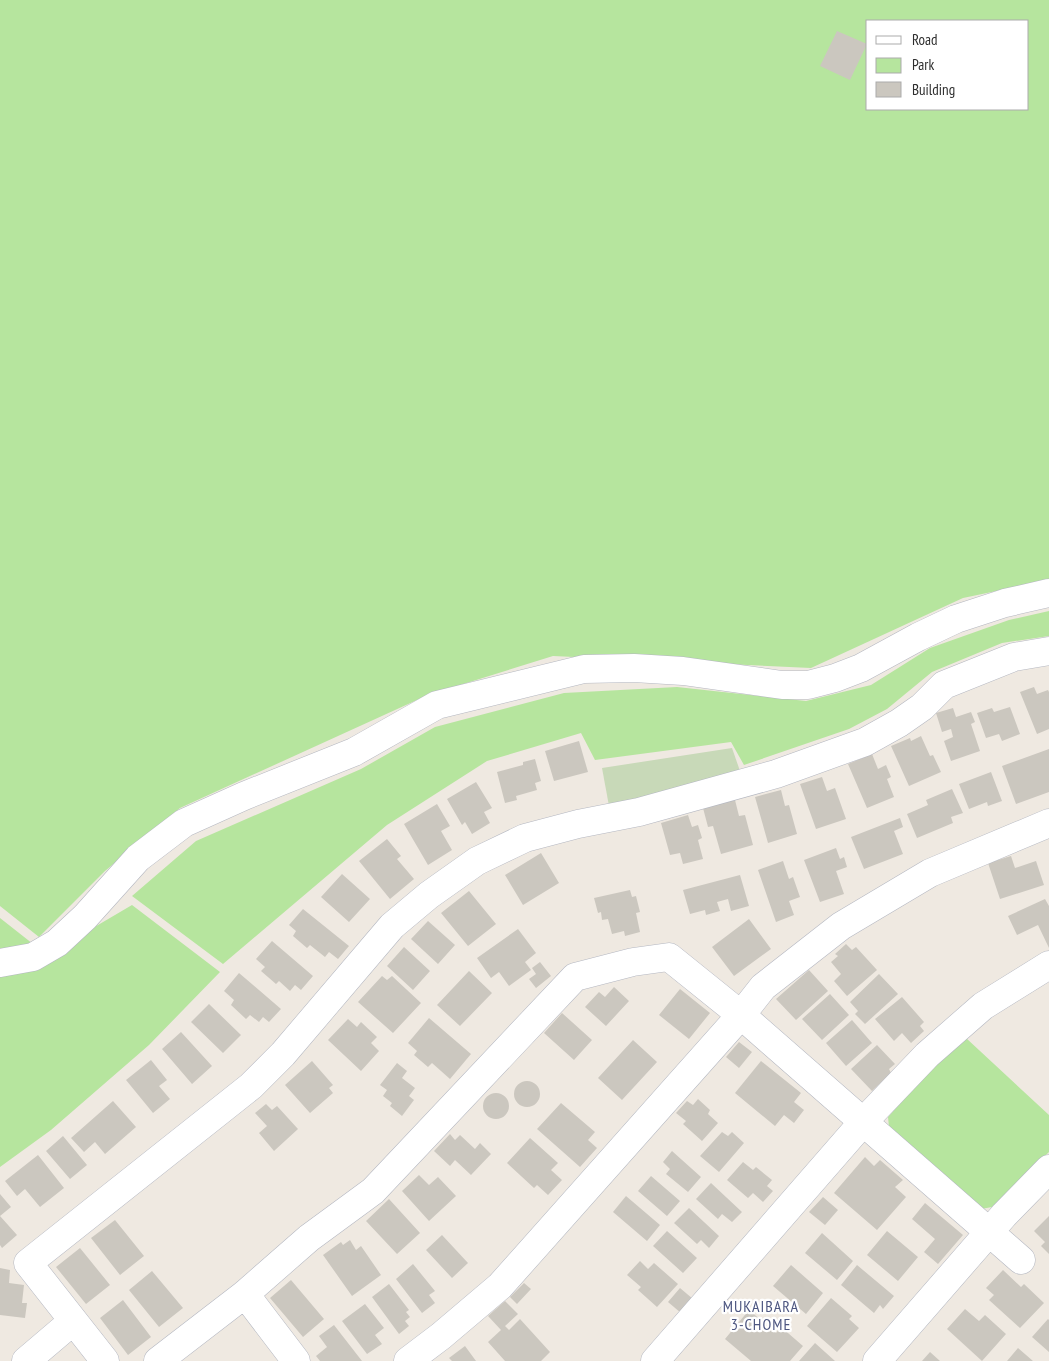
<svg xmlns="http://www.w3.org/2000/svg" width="1049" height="1361" font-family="'PT Sans Narrow',sans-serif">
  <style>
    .green { fill: #b6e59e; fill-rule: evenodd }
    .cemetery { fill: #c8d9b8 }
    .building { fill: #cbc7bf }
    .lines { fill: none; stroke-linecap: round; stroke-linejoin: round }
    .minor-casing { stroke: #b4b7c1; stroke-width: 29 }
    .minor { stroke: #fff; stroke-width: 28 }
    .labels { text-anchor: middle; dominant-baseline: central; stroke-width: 4.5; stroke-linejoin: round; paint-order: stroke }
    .neighbourhood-label { font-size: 16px; letter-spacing: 1px; fill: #4d5680; stroke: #fff }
  </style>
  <rect width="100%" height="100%" fill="#efe9e1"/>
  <path class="green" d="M0,0H1049V580L963,598L811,668L553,656L428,695L180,808L105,871L39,937L0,906ZM868,21H1028V109H868Z
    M1049,611V636L1002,643L932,672L887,709L849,729L744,765L731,742L595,760L581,733L487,761L387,825L223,964L132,896L196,841L361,769L435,727L564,693L677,687L806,701L871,685L930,648L1009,620Z
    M132,905L220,972L149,1045L51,1130L0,1167V918L47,955Z
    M966,1038L1049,1115V1152L992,1207L981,1209L889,1127L888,1117L933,1067Z"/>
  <path class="cemetery" d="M732,748L740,771L609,806L602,768Z"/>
  <path class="building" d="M837,31L867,44L850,80L820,66Z
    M1034,687L1037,694L1048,690L1049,692V729L1037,734L1020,692Z
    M1010,707L1020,734L1002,741L999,734L986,738L977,713L992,708L994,712Z
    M953,708L956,717L971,712L975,722L971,724L980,751L951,761L944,741L953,737L951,729L942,732L936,713Z
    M921,736L930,756L933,755L941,772L909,786L891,746L910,738L911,741Z
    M579,741L588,772L554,781L545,751Z
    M1049,749V792L1016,804L1002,766Z
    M872,754L878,769L886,765L891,777L887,779L894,797L867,808L848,764Z
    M535,759L541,781L535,783L537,790L516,796L517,800L505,803L497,772L523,765V762Z
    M991,772L1002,801L988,806L987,802L969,809L959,784Z
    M822,777L827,791L835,788L846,819L816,829L800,784Z
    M476,782L492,808L484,812L490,823L472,834L465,822L462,825L447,799Z
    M952,789L963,813L951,817L953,823L917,838L907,814L928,805L926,800Z
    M781,790L785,806L789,805L797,834L768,843L755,797Z
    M735,800L739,816L745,815L753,845L721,854L713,826L708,827L703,808Z
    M437,804L450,826L441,831L452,850L428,865L404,824Z
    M688,815L692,827L698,825L702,838L698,840L703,859L683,864L680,853L670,855L661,823Z
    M900,818L903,827L894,831L903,854L864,869L851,837Z
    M387,839L401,856L397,859L414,879L390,899L359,861Z
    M836,848L840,859L844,857L847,867L836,871L844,894L820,902L804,860Z
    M541,853L559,883L523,905L505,875Z
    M1011,856L1015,868L1036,861L1044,885L1000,899L988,863Z
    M783,861L789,879L793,877L800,897L789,901L794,915L776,922L758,870Z
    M342,874L370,899L349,922L321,897Z
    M740,875L749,906L731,911L728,899L717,902L720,911L706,915L705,910L690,914L683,890Z
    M630,890L632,897L636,896L640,912L636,913L640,932L625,936L624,931L612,934L608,919L602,920L601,912L598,913L594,898Z
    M469,891L496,924L468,946L441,913Z
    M1045,899L1049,906V948L1038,925L1017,935L1008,916Z
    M303,909L349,946L338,959L329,952L325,957L310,945L307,948L293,936L296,931L289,925Z
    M749,919L771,949L734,976L712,947Z
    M428,921L455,945L438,964L411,939Z
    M518,929L536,953L525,962L531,970L509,986L499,972L491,978L477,958Z
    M272,941L313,976L301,990L295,985L290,991L279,981L276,984L261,971L265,967L256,959Z
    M846,944L852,950L856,947L877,970L847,996L834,981L841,974L831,962L838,956L835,954Z
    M404,947L430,971L413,990L387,966Z
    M540,962L551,976L536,988L529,979L536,974L532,968Z
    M809,970L828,991L796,1020L776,999Z
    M469,971L492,993L460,1026L437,1005Z
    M239,973L281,1009L269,1022L263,1017L259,1022L250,1015L246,1019L231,1005L234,1000L224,991Z
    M879,974L898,994L865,1024L855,1014L858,1011L850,1002Z
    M382,976L387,980L392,976L421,1003L393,1033L358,1002Z
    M614,987L629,1001L606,1026L585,1007L599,992L605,997Z
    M680,989L710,1013L689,1039L659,1015Z
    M830,994L849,1015L822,1040L802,1019Z
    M902,997L924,1022L920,1026L924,1031L911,1043L902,1033L894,1041L875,1019Z
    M209,1004L241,1035L223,1053L191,1022Z
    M562,1013L592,1040L574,1060L544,1033Z
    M429,1018L471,1054L450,1079L432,1063L428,1067L414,1055L417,1051L408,1043Z
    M348,1019L357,1027L361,1022L377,1037L371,1043L379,1051L361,1071L328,1040Z
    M852,1020L872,1043L846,1066L826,1043Z
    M181,1032L212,1066L192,1084L162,1049Z
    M633,1040L657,1062L622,1100L598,1078Z
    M739,1042L752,1052L739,1068L726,1057Z
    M877,1045L895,1064L889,1069L891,1073L872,1091L851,1069Z
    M151,1060L167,1080L159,1086L170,1099L153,1113L126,1080Z
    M312,1061L333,1085L329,1088L333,1093L310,1113L285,1085Z
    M761,1061L801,1093L794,1102L804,1110L794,1123L784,1115L775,1126L735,1093Z
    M397,1063L407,1071L402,1078L415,1088L409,1096L414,1100L402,1116L390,1106L392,1103L383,1096L387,1090L380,1085Z
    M514 1094a13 13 0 1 1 26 0a13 13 0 1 1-26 0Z
    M483 1106a13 13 0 1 1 26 0a13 13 0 1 1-26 0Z
    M698,1099L710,1110L708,1114L718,1123L702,1141L683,1124L686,1121L676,1113L687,1101L693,1105Z
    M113,1101L136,1127L105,1154L95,1142L84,1152L71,1138Z
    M561,1103L595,1132L588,1140L597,1148L580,1167L537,1129Z
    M266,1104L272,1110L277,1106L298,1129L274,1151L259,1133L267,1126L255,1113Z
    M722,1132L728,1136L732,1132L744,1143L719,1172L700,1156Z
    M450,1134L455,1140L460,1135L475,1149L480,1143L491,1154L471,1175L455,1160L450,1166L434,1151Z
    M63,1136L87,1165L70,1179L46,1151Z
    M530,1138L558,1163L551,1170L562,1180L548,1195L537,1185L534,1188L507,1163Z
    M672,1151L701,1177L688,1192L666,1174L670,1169L663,1162Z
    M38,1155L64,1188L40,1207L25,1189L17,1196L5,1181Z
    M865,1157L874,1166L880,1160L903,1180L895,1187L906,1197L877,1230L834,1193Z
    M743,1162L753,1170L756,1167L772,1180L767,1186L773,1191L763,1202L753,1193L748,1198L727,1180Z
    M419,1175L429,1185L438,1177L456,1196L429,1221L402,1191Z
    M651,1176L680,1201L667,1216L638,1191Z
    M711,1183L742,1212L732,1222L722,1214L718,1219L696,1199Z
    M0,1194L11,1207L0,1216L17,1235L2,1248L0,1245Z
    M626,1196L660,1225L647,1241L613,1212Z
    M823,1197L838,1210L825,1225L809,1212Z
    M389,1199L420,1233L397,1254L366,1221Z
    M925,1203L963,1235L938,1264L924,1252L935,1239L912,1219Z
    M689,1208L719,1236L709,1248L701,1240L697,1244L674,1223Z
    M1049,1216V1254L1041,1246L1045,1242L1034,1231Z
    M115,1220L144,1256L120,1275L91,1238Z
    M667,1231L697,1258L683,1273L653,1246Z
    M887,1231L918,1257L898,1281L867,1255Z
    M822,1233L853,1261L837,1280L805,1253Z
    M442,1235L468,1263L452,1278L426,1250Z
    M350,1240L356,1250L361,1246L381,1275L352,1296L323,1255L341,1242L343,1245Z
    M80,1248L110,1285L86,1304L56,1267Z
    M640,1261L648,1269L654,1263L678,1284L657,1307L638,1290L641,1287L627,1275Z
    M413,1264L435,1291L429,1295L435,1303L422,1313L396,1279Z
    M791,1265L823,1293L806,1314L773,1286Z
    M857,1265L894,1296L883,1309L880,1305L874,1313L841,1285Z
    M0,1268L10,1270L9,1283L24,1285L22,1303H27L25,1318L0,1315Z
    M1003,1270L1021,1287L1024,1284L1044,1303L1020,1328L989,1300L994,1295L986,1288Z
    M152,1271L183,1308L159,1327L129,1290Z
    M291,1280L324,1319L303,1337L270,1298Z
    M524,1283L531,1289L517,1304L510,1297Z
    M389,1284L409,1310L406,1312L410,1317L405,1321L409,1326L399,1334L372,1297Z
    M680,1288L693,1299L681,1313L668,1302Z
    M831,1298L852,1316L849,1319L859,1328L837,1352L807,1326Z
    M123,1300L151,1337L128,1355L100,1318Z
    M505,1301L518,1314L505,1326L509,1330L520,1319L550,1352L541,1361H505L488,1342L501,1330L488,1316Z
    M365,1304L384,1328L375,1335L382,1344L367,1354L342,1321Z
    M965,1309L979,1321L985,1315L1006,1334L982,1361L947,1329Z
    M749,1310L776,1333L781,1327L803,1346L790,1361H751L725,1339Z
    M1048,1319L1049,1320V1352L1032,1337Z
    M334,1325L362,1361H320L316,1356L327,1347L319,1336Z
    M815,1343L835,1361H799Z
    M465,1346L476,1361H452L449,1358Z
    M1018,1348L1033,1361H1007Z
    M930,1352L940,1361H922Z"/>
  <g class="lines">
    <g class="minor-casing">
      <path id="minor" d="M0,963L33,957L57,943L85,917L138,858L184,823L244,796L354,752L437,705L584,669L634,668L683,671L782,685H808L835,678L861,668L918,637L956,619L1005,603L1049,593
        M245,1294L296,1361
        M26,1361L73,1321
        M105,1361L28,1263L251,1086L283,1054L392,926L429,895L477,861L525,838L578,824L639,812L776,774L865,742L899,723L922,707L944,685L1014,657L1049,651
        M158,1361L245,1294L309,1238L373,1191L575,977L633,962L669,957L741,1015L1021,1260
        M408,1361L441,1336L500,1286L741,1015L763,987L841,926L930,873L1049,823
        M655,1361L864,1121L927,1055L983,1006L1049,965
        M877,1361L1004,1215L1049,1169"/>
    </g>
    <use href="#minor" class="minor"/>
  </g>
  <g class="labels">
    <g class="neighbourhood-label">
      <text x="761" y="1306">MUKAIBARA<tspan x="761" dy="18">3-CHOME</tspan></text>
    </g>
  </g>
  <rect x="866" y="20" width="162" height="90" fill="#ffffff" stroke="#ababab"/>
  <rect x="876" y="36" width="25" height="8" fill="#ffffff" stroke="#ababab"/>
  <text x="912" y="45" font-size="15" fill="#2e2e2e">Road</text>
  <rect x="876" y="58" width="25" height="15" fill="#b6e59e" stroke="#ababab"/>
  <text x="912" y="70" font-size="15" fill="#2e2e2e">Park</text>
  <rect x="876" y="82" width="25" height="15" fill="#cbc7bf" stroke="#ababab"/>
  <text x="912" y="95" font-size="15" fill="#2e2e2e">Building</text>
</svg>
